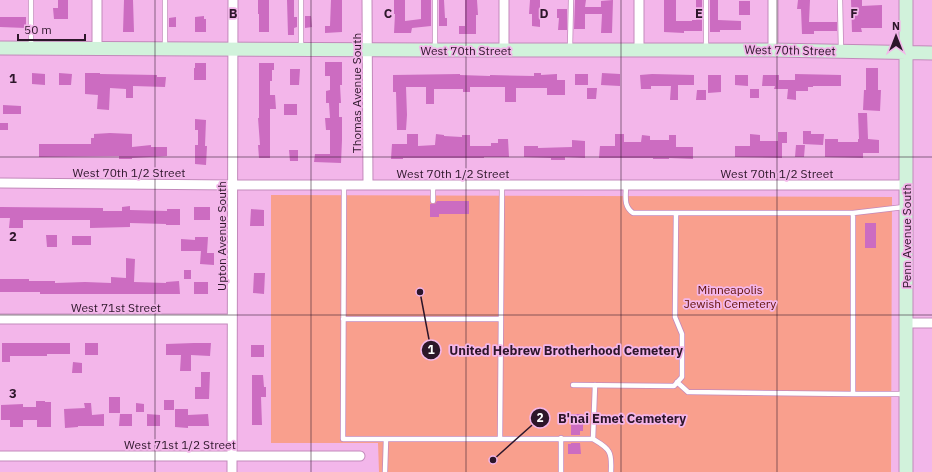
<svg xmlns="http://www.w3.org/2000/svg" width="932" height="472" font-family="'IBM Plex Sans',sans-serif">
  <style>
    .green { fill: #f99f8d }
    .building { fill: #cc6cc1 }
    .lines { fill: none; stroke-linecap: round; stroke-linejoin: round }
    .lane-casing { stroke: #c389bb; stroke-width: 6 }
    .street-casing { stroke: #c389bb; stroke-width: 11 }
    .secondary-casing { stroke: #c389bb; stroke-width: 15 }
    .lane { stroke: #fff; stroke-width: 4.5 }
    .street { stroke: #fff; stroke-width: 9 }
    .secondary { stroke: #d1f2db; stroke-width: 13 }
    .grid { fill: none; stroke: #2d162a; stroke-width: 1; stroke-opacity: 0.55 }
    .labels { text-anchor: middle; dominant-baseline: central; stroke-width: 3.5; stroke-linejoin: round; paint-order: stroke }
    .street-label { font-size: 12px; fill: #2d162a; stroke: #f3b6ea }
    .park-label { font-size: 12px; fill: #5f0f04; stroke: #f3b6ea }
    .grid-label { font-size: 13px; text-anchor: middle; font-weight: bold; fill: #2d162a; stroke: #f3b6ea; stroke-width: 3.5; stroke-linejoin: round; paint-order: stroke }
    .leader { fill: none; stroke: #2d162a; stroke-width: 1.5 }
    .callout-dot { fill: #2d162a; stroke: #f3b6ea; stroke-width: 1.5 }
    .mark-label { font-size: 12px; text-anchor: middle; font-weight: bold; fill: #fff }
    .callout-label { font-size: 13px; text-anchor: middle; font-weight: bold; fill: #2d162a; stroke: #f3b6ea; stroke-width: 3.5; stroke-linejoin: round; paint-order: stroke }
  </style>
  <rect width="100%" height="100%" fill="#f3b6ea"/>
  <path class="green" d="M271,195L892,197L891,472H379L378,443H271Z"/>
  <path class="building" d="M58,0H68V19H54L53,8H58Z
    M124,0H133L134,32H123Z
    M258,0H269V32H259V14H258Z
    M287,0H294V17H297V27L294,28V35H288Z
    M331,0H342V32L325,33V26H330Z
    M394,0H405V21L421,19V0H431V26L412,28L411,33H394L395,14H394Z
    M439,0H444L445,18H447V26H439Z
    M465,0H477L478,15H476V34H459V26H465Z
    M530,0H540V27L532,26V14H529Z
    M575,0H586L585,7H601V1L613,0L612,33H601L602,14H585V29H574Z
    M664,0H676V21H692V20H696V0H702V31H684V33L664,32Z
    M710,0H718V20L741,21V30H720V32H710Z
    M798,0H810L809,22H837V31H814V34H802L801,9H797Z
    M851,0H862V6L882,5V28H861L862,32H852Z
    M739,1H750V15H739Z
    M557,9H567V30H558L559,18H557Z
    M204,16V19H206V32H195V17Z
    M305,16H311L312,27L305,28Z
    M0,17H26V28L0,27Z
    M176,17V27H169V18Z
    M325,62H342V85H340L341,103H339V117H342V140L341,163L314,162L315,154H330V130H326L325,118H330L329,103H326V91L330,90V76H325Z
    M195,63H206V80H194V68H195Z
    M259,63H274V70H272V81H270V95H275L276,109H270V158H259L258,145H260L258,118H259Z
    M866,68H878V90H881L880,111L863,110L864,90H866Z
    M290,69H300L299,85H290Z
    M32,73L45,74V85L32,84Z
    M59,73L72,74L71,85H59Z
    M85,73H100V74L157,75V77H166L165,87L133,86V98H126V89L110,88L109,110L97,109L98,95L85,94Z
    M534,73H541V75L557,74V80H565V95H547V88H516V102H505V87H470V92H463V89H434V104H426V87H406L407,115L406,130H397L396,92H393V75L460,74V75L490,76V75L534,76Z
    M602,73L620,74V86L601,85Z
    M575,74H588V85H575Z
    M652,74L694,75V85H678V100H670L671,86H651V89H641L640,75Z
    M795,74L841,75V86H813V87H808V91H796V100L787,99L788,89H774L775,86H762L763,75H779V80H795Z
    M708,75H721V92L708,93Z
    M735,75H748V86L735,85Z
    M587,88H597L596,99H587Z
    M750,89H759V98H750Z
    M697,90H706V100H696Z
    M284,104H297V115H284Z
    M3,105L21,106V114H3Z
    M858,113H867L868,139L879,140V153H863V158L825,157V139H838V142H858V139H859Z
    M195,119L206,120L205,146H207L206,165L195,164V145H198V130H195Z
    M0,123H8V130H0Z
    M803,131H811V134H824L823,145L803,144Z
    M778,132H787V143H782V158L735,157V146H750V134L760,135V141H778Z
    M110,133L132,134V147L151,145V147H167V156L132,158V159H119V156L39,157V144H91V138H94V134Z
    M407,134H418V146L435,145L436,134L444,135V136L462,137V135H470V146H491V143H498V139H508L509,157H484V158H403V159H391L392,144H407Z
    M615,134H624V142H641L642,135L650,136V140H669V135H676V147H693V159L669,158V159H653V158H599L600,146H615Z
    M572,140L585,141V158L565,157V160H551V158L524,157V146H538V148L572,147Z
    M796,145H805L804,157H795Z
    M289,150H298V161H290Z
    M437,201H469V214H439V217H430V204H435Z
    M130,206V210L167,211V209H180V225H166V224L130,223V227L90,228V220H23V228H9L10,218H0V207L103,208V211H122V207Z
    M194,207H210V220H194Z
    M251,209L264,210V226H250Z
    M865,223H876V248H865Z
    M46,235H57V247H47Z
    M72,236H91V245H72Z
    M195,237H208L207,253H214V265L200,264L201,251H181V239L195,240Z
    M126,258L135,259L134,282L166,283V282L179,281L180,294H40V292H0V279H29V281H55V283L85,282L111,283V277L126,278Z
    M184,270H191V279H184Z
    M254,273H265L264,294L253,293Z
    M194,282H208V294H194Z
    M2,343H70V354H47V356H10V362H2Z
    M85,343H98V355H85Z
    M194,343H211L210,356L191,355V371H180L181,355H166V344Z
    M251,345H264V357H251Z
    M73,362L82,363V373H72Z
    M201,372H210L209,399H195V387H201Z
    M252,375H263L264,387H266V397H261L262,425H252Z
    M109,397H120V413H109Z
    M164,400H174V410H164Z
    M36,401H45V402H51V427H37V420H23V427H10V420H1V405L23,404V407H36Z
    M84,403H91L92,415L104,414V426H78V427L65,428L64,409L85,408Z
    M136,403L144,404V412H136Z
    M175,409H188V415L208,414L209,426H188V428L175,427Z
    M120,414H132V426H119Z
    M147,414L160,415V426H147Z
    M571,414H583V431H580V435H571Z
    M571,443H580L581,454H568V444H571Z"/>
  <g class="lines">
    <g class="lane-casing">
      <path id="lane" d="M31,0V46
        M165,0V48
        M301,0V48
        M435,0V48
        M706,0V48
        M840,0L841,50
        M570,48L571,0
        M344,185L343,439H593C598,442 606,446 609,452C612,457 611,466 611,472
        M433,185V201
        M626,185C626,196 623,206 633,213H853L904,207
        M853,213V394H904
        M343,319H501
        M677,382L688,392L853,394
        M573,385L674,386L682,377V334L675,317L676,213
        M500,439L502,185
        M593,439L595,385
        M385,472L386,439
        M561,472V438"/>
    </g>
    <g class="street-casing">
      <path id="street" d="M97,0V48
        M367,0L368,185
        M504,0V50
        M639,0V50
        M773,0V50
        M0,183L233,185H906
        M0,319H232
        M906,323H932
        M0,456H360
        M232,472L233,0"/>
    </g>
    <g class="secondary-casing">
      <path id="secondary" d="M0,48L435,50H773L932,53
        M906,472V0"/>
    </g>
    <use href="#lane" class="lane"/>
    <use href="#street" class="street"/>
    <use href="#secondary" class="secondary"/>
  </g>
  <path class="grid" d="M155,0V472M311,0V472M466,0V472M621,0V472M777,0V472M0,157H932M0,315H932"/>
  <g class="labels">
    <g class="street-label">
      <text x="466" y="50">West 70th Street</text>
      <text transform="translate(790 50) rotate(1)">West 70th Street</text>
      <text transform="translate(356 93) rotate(-90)">Thomas Avenue South</text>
      <text x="129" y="172">West 70th 1/2 Street</text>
      <text x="453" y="173">West 70th 1/2 Street</text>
      <text x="777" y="173">West 70th 1/2 Street</text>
      <text transform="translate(221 236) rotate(-90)">Upton Avenue South</text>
      <text transform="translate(906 236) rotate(-90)">Penn Avenue South</text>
      <text x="116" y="307">West 71st Street</text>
      <text x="180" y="444">West 71st 1/2 Street</text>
    </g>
    <g class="park-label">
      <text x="730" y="289">Minneapolis<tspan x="730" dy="14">Jewish Cemetery</tspan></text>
    </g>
  </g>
  <g class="grid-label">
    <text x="233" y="18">B</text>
    <text x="388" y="18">C</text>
    <text x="544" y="18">D</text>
    <text x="699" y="18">E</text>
    <text x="854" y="18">F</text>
    <text x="13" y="83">1</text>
    <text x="13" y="241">2</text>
    <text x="13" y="398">3</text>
  </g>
  <path class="leader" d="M420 292L431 350M493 460L540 418"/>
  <g class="callout-dot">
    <circle cx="420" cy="292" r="4"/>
    <circle cx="493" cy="460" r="4"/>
    <circle cx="431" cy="350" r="10"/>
    <circle cx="540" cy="418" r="10"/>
  </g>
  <g class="mark-label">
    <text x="431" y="354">1</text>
    <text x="540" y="422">2</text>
  </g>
  <g class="callout-label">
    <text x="566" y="355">United Hebrew Brotherhood Cemetery</text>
    <text x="622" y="423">B'nai Emet Cemetery</text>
  </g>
  <g transform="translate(896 36)" stroke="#f3b6ea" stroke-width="3" paint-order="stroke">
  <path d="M0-3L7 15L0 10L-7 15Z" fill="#2d162a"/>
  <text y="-6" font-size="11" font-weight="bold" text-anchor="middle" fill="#2d162a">N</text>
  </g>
  <path d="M18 34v6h67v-6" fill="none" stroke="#2d162a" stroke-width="2"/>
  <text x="24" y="34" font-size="12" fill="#2d162a" stroke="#f3b6ea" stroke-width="3" paint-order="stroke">50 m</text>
</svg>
